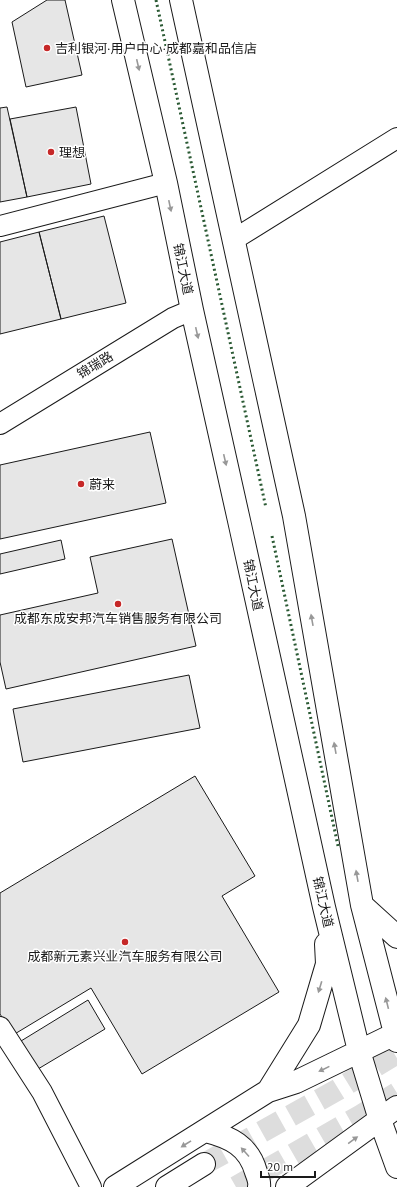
<svg xmlns="http://www.w3.org/2000/svg" width="397" height="1187" font-family="'PT Sans','Noto Sans SC',sans-serif">
  <style>
    .building { fill: #e6e6e6; stroke: #1a1a1a }
    .lines { fill: none; stroke-linecap: round; stroke-linejoin: round }
    .highway-tunnel { stroke: #ddd; stroke-width: 22; stroke-dasharray: 22 11; stroke-linecap: butt }
    .minor-casing { stroke: #1a1a1a; stroke-width: 22 }
    .major-casing { stroke: #1a1a1a; stroke-width: 24 }
    .highway-casing { stroke: #1a1a1a; stroke-width: 24 }
    .minor { stroke: #fff; stroke-width: 20 }
    .major { stroke: #fff; stroke-width: 22 }
    .highway { stroke: #fff; stroke-width: 22 }
    .hedge { stroke: #2b5a34; stroke-width: 3; stroke-dasharray: 2 3; stroke-linecap: butt }
    .oneway { fill: #989898 }
    .poi-dot { fill: #c62828; stroke: #fff; stroke-width: 1.5 }
    .labels { text-anchor: middle; dominant-baseline: central; stroke-width: 3; stroke-linejoin: round; paint-order: stroke }
    .poi-label { font-size: 13px; fill: #1a1a1a; stroke: #fff; text-anchor: start }
    .street-label { font-size: 13px; fill: #1a1a1a; stroke: #fff }
  </style>
  <rect width="100%" height="100%" fill="#fff"/>
  <path class="building" d="M47,0H65L82,75L26,87L12,22Z
    M7,107L27,197L0,202V108Z
    M76,107L91,184L27,197L10,119Z
    M104,216L126,303L61,319L39,232Z
    M39,232L61,319L0,334V242Z
    M150,432L166,503L0,539V465Z
    M172,539L196,646L6,689L0,662V615L98,593L90,557Z
    M61,540L65,559L0,574V554Z
    M189,675L200,728L23,762L13,709Z
    M195,776L255,876L222,896L279,992L142,1074L91,988L13,1035L0,1014V893Z
    M88,1000L105,1029L38,1069L21,1041Z"/>
  <g class="lines">
    <path class="highway-tunnel" d="M204,1164L337,1090L397,1053
      M236,1187L360,1116L397,1093"/>
    <g class="minor-casing">
      <path id="minor" d="M0,226L166,183
        M233,240L397,138
        M0,424L173,318L192,310
        M0,1027L42,1092L91,1187"/>
    </g>
    <g class="major-casing">
      <path id="major" d="M123,0L166,183L192,310L240,525L324,907L359,1051L380,1120L397,1167
        M181,0L294,516L362,905L397,1041
        M362,905L397,937
        M268,1091L309,1025L327,964L326,944
        M206,1131C230,1137 249,1146 256,1172C258,1177 260,1182 259,1187
        M115,1187L268,1091L296,1082L397,1033
        M287,1187L397,1107"/>
    </g>
    <g class="highway-casing">
      <path id="highway" d="M167,1187L204,1164"/>
    </g>
    <use href="#minor" class="minor"/>
    <use href="#major" class="major"/>
    <use href="#highway" class="highway"/>
    <path class="hedge" d="M156,0L266,508
      M272,536L338,846"/>
  </g>
  <defs><path id="oneway-solid" d="M-6-.8H1V-3.2L6.5 0L1 3.2V.8H-6Z"/></defs>
  <g class="oneway">
    <use href="#oneway-solid" transform="translate(138 65) rotate(77)"/>
    <use href="#oneway-solid" transform="translate(170 206) rotate(78)"/>
    <use href="#oneway-solid" transform="translate(197 333) rotate(77)"/>
    <use href="#oneway-solid" transform="translate(225 460) rotate(77)"/>
    <use href="#oneway-solid" transform="translate(312 620) rotate(-100)"/>
    <use href="#oneway-solid" transform="translate(335 748) rotate(-100)"/>
    <use href="#oneway-solid" transform="translate(357 876) rotate(-100)"/>
    <use href="#oneway-solid" transform="translate(320 987) rotate(107)"/>
    <use href="#oneway-solid" transform="translate(387 1003) rotate(-104)"/>
    <use href="#oneway-solid" transform="translate(324 1069) rotate(154)"/>
    <use href="#oneway-solid" transform="translate(353 1140) rotate(-36)"/>
    <use href="#oneway-solid" transform="translate(186 1144) rotate(148)"/>
    <use href="#oneway-solid" transform="translate(245 1152) rotate(-132)"/>
  </g>
  <g class="poi-dot">
    <circle cx="47" cy="48" r="4"/>
    <circle cx="51" cy="152" r="4"/>
    <circle cx="81" cy="484" r="4"/>
    <circle cx="118" cy="604" r="4"/>
    <circle cx="125" cy="942" r="4"/>
  </g>
  <g class="labels">
    <g class="poi-label">
      <text x="55" y="48">吉利银河·用户中心·成都嘉和品信店</text>
      <text x="59" y="152">理想</text>
      <text x="89" y="484">蔚来</text>
      <text x="118" y="618" text-anchor="middle">成都东成安邦汽车销售服务有限公司</text>
      <text x="125" y="956" text-anchor="middle">成都新元素兴业汽车服务有限公司</text>
    </g>
    <g class="street-label">
      <text transform="translate(183 269) rotate(78)">锦江大道</text>
      <text transform="translate(95 365) rotate(-31)">锦瑞路</text>
      <text transform="translate(253 585) rotate(78)">锦江大道</text>
      <text transform="translate(323 902) rotate(77)">锦江大道</text>
    </g>
  </g>
  <path d="M261 1171v6h54v-6" fill="none" stroke="#1a1a1a" stroke-width="2"/>
  <text x="267" y="1171" font-size="12" fill="#1a1a1a" stroke="#ffffff" stroke-width="3" paint-order="stroke">20 m</text>
</svg>
